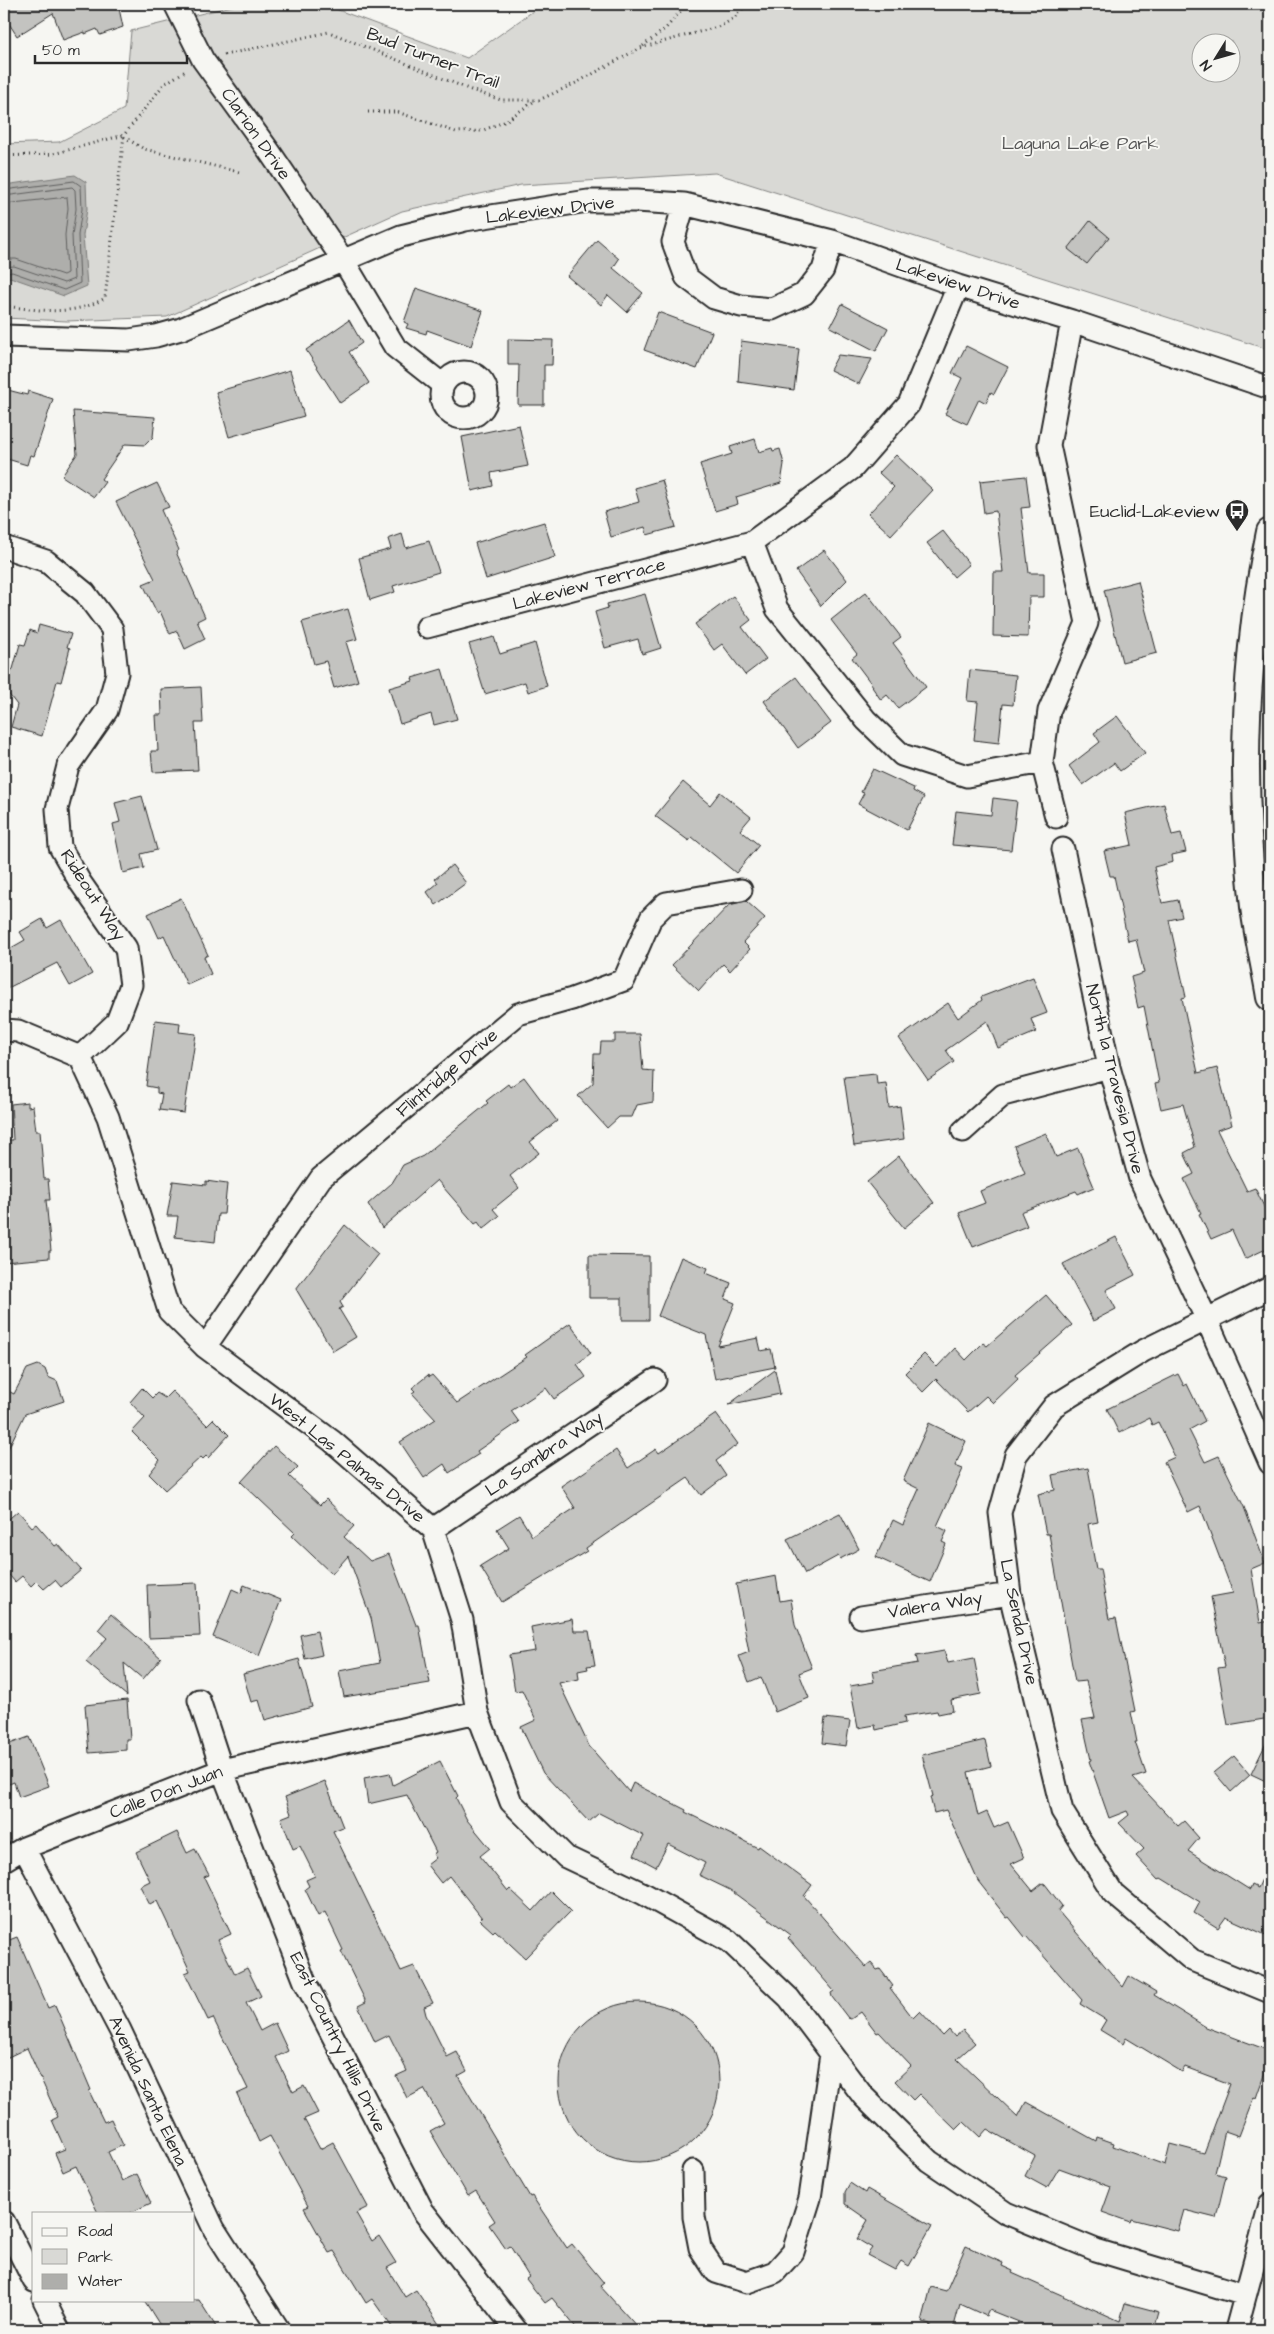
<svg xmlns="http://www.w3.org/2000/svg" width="1274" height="2334" font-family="'Architects Daughter',sans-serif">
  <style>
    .green { fill: #d9d9d5; stroke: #828280; fill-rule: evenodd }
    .water { fill: #aeaeab; stroke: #7a7a78 }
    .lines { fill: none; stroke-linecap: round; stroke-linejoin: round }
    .shore { stroke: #5f5f5e; stroke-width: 1 }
    .building { fill: #c3c3c0; stroke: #2b2b2b }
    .minor-casing { stroke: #2b2b2b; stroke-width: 25 }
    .major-casing { stroke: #2b2b2b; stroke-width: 30 }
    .path { stroke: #2b2b2b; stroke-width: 3; stroke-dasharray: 1 4; stroke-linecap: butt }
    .minor { stroke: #f6f6f2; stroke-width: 21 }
    .major { stroke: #f6f6f2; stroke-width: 26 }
    .labels { text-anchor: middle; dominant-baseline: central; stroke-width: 4; stroke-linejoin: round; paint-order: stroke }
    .street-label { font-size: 18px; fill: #2b2b2b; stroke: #f6f6f2 }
    .park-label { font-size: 18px; fill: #565656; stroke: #f6f6f2 }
    .poi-label { font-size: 18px; fill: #2b2b2b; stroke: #f6f6f2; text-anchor: end }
  </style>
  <rect width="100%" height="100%" fill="#f6f6f2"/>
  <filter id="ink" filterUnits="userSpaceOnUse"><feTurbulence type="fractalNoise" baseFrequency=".02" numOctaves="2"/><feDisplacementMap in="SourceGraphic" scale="10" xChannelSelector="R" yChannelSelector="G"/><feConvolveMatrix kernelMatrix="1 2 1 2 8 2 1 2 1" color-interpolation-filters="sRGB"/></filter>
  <g filter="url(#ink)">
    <path class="green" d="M240,4H322L467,58L543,4H1270V350L715,173L521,185L402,211L167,317L67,321L4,318V144L59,142L124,109L131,31ZM1202,42H1232V72H1202Z"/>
    <path class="water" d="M75,175L86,182L87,209L83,235L87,286L64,296L10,277L4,279V185Z"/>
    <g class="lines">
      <path class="shore" d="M4,190L74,181L81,186L82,209L78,235L80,283L64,290L12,272L4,274
        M4,196L72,187L75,190L76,209L72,235L74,279L64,283L14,266L4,267
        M4,204L67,197L68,208L65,235L67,273L63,275L16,259H4"/>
    </g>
    <path class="building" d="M4,4H118L123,27L100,35L97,29L85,34V32L63,40L53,13L17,36L4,16Z
      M1090,221L1109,237L1087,264L1068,249Z
      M597,240L619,259L613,268L643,293L627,312L608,295L601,305L567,276Z
      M416,288L483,311L471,346L427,330L426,334L406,328L408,324L404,322Z
      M842,304L888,328L876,351L830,327Z
      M658,312L712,332L697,369L644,350Z
      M349,320L362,343L349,352L369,383L340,403L306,350Z
      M508,339L553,340L552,365H544V405H518L519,365H508Z
      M741,341L799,349L794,390L738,382Z
      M966,346L1008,367L994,394L991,392L986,403L979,399L967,424L945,414L962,378L952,373Z
      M838,355L872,359L859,384L830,370Z
      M290,370L304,416L229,437L216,392Z
      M4,389L27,395L28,391L53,399L34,456L30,455L27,465L4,458Z
      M73,411L155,417L153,437L145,445L125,444L101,479L105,482L94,497L62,476L77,454Z
      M519,425L528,466L491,473L493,486L472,491L462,437Z
      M755,439L759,452L772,448L773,451L780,449L784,464L781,483L736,497L738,504L715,511L700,464L732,454L730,447Z
      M896,455L933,490L891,535L868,514L894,487L879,473Z
      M1026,476L1030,507L1021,508L1029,573H1044V597H1029L1028,637L993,636L994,572H1003L996,511L984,513L980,481Z
      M662,480L676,527L647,535L645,527L611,537L604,512L639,502L635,488Z
      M157,483L169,507L161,510L179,550L176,552L205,617L197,621L205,639L185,649L177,631L170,634L160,611L157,613L143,584L155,579L116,502Z
      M544,522L555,557L486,579L475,543Z
      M943,531L969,564L954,577L927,543Z
      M402,534L406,548L429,541L439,572L393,586L395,592L370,600L359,558L391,549L388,539Z
      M824,550L847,580L821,606L796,571Z
      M1138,581L1157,653L1122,662L1104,590Z
      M866,592L901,637L893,643L926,687L898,708L887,695L881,700L872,687L873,686L852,658L857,654L831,620Z
      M645,594L661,648L642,654L638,639L605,648L595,612L608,608L607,604Z
      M733,596L751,620L742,627L766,659L745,675L722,644L714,650L695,624Z
      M348,609L357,639L346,642L358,681L334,688L326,661L314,664L302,622Z
      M39,625L71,634L67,647L70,648L61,682L57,681L42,736L11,727L17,705L4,688V677L13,669L20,644L25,645L30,630L37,633Z
      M494,637L500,654L535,643L547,686L528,692L525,682L485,694L469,644Z
      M442,669L457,719L434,725L431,714L400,724L389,688L413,681L412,678Z
      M970,670L1016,675L1013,705L1003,704L999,743L974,740L978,702L967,701Z
      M796,677L831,723L798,748L764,701Z
      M201,687L203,723H195L198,770L153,772L151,751H158L156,715H162L161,689Z
      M1117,716L1145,753L1120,771L1114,763L1083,785L1069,766L1100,742L1094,733Z
      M873,769L914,788L913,791L924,797L907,830L858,804L864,793L861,792Z
      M683,782L710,805L720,792L751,817L740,830L759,845L736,873L692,837L689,841L655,816Z
      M142,796L157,850L141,854L144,868L123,873L113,824L120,822L115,803Z
      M993,798L1017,801L1011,850L952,845L956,811L991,815Z
      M1164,804L1172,835L1181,833L1186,852L1172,855L1173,862L1154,867L1162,903L1178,900L1182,917L1169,920L1186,997L1182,998L1198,1073L1217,1068L1232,1125L1217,1130L1247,1191L1255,1188L1270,1219V1247L1245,1259L1232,1230L1211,1239L1199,1214L1201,1213L1184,1179L1194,1174L1184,1153L1195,1147L1183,1104L1161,1109L1155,1084L1159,1083L1144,1006L1138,1008L1131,977L1144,973L1136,939L1128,941L1114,876H1110L1104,851L1132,845L1125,813Z
      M452,865L466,883L436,905L427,892L438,883L435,879Z
      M181,898L208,955L204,957L211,974L187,985L164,935L159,938L148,914Z
      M746,901L765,918L743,942L750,949L730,971L723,964L699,991L672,965L729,905Z
      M42,919L47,928L61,920L92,974L70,986L57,963L4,990V952L25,940L20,932Z
      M1033,977L1047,1013L1031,1019L1036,1032L998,1048L987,1021L946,1050L954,1062L928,1080L899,1038L948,1003L958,1018L982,1000L981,997Z
      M155,1020L180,1023L179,1032L196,1034L184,1113L159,1110L162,1094L157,1093V1088L146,1086Z
      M615,1034H640L643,1070L654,1071L653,1102L637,1105L632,1117H619L607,1128L578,1096L593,1083L594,1054H600L601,1042H615Z
      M876,1074L877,1084L886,1083L889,1108L900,1106L904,1139L854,1146L844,1077Z
      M524,1077L557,1121L530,1142L539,1153L510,1176L519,1188L493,1209L499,1216L483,1229L478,1222L475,1224L437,1180L382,1228L368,1204L392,1183L403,1165L423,1156L488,1103L486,1101L508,1084L510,1087Z
      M28,1102V1107L33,1106L36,1131H40L44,1179H48L50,1200H46L51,1251H49V1258L4,1262V1140H13L11,1104Z
      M1046,1133L1056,1157L1078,1148L1094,1187L1078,1194L1076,1191L1021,1212L1027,1226L973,1247L959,1213L985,1203L980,1191L1025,1173L1014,1146Z
      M899,1156L934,1203L904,1228L867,1182Z
      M173,1181L206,1185V1181L227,1184L224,1214H218L215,1242L175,1237L178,1216H167Z
      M345,1225L378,1254L340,1302L343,1307L339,1309L356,1337L333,1351L296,1289Z
      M1116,1237L1135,1275L1106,1290L1116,1309L1093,1321L1063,1264Z
      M589,1255L649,1256V1320H622V1298H589Z
      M681,1257L708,1268L706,1273L731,1283L725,1299L735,1303L718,1346L758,1338L761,1351L771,1349L775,1367L715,1379L706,1335L658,1316Z
      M1046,1295L1072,1325L1015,1375L1018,1379L993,1403L986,1396L968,1412L936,1379L923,1392L905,1373L924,1354L937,1367L955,1348L966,1360L983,1343L987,1346Z
      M570,1323L591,1353L577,1364L586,1377L554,1399L546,1388L511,1411L519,1422L477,1451L479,1454L449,1473L444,1464L424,1478L400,1442L436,1419L412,1393L415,1391L412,1388L428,1375L429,1377L432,1375L457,1403L527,1357L525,1355Z
      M38,1365L45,1369L48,1377L57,1381L64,1401L25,1414L4,1457V1389L14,1394L27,1369Z
      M775,1370L780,1394L728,1405Z
      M1178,1374L1184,1386L1187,1384L1205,1421L1189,1430L1205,1462L1219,1456L1244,1507L1265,1563L1251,1569L1260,1623L1270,1621V1648L1265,1649L1270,1678V1718L1228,1725L1218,1668L1225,1667L1211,1597L1233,1593L1200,1506L1188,1512L1164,1462L1175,1457L1158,1422L1152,1425L1149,1418L1119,1433L1107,1409Z
      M142,1388L152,1398L157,1393L165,1398L172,1391L207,1425L213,1419L229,1435L208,1458L206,1456L203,1459L201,1457L165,1490L149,1474L160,1460L132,1432L145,1418L130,1402Z
      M716,1414L738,1444L716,1461L726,1476L701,1495L688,1478L586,1548L587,1551L502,1602L480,1566L509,1548L497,1529L519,1515L532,1536L575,1508L561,1486L573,1478L574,1479L616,1450L628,1468L656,1449L659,1453Z
      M929,1423L966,1441L955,1466L963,1469L937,1526L947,1531L942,1542L946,1544L930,1582L876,1557L893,1520L903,1525L919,1489L903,1481Z
      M274,1446L298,1467L289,1476L320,1505L326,1499L354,1526L344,1537L356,1548L370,1561L389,1554L416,1625H419L430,1683L344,1697L339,1671L380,1663L371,1618L348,1556L332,1574L292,1536L295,1533L241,1482Z
      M1088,1468L1098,1522L1088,1524L1096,1569H1100L1109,1619L1116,1618L1135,1711L1131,1712L1137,1742H1135L1146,1774L1133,1778L1178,1826L1184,1821L1199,1838L1188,1851L1250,1890L1252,1885L1258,1888L1270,1861V1937L1226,1917L1218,1928L1194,1913L1200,1902L1161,1878L1158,1880L1136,1856L1144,1849L1119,1823L1129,1815L1127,1811L1109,1818L1089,1761L1091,1760L1082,1720L1095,1718L1086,1681L1075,1682L1049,1534H1046L1038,1494L1055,1490L1052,1475Z
      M18,1511L32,1527L36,1524L55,1546L58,1544L81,1570L61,1587L55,1580L44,1589L36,1581L31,1586L22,1576L15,1582L4,1569V1523Z
      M840,1513L859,1549L840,1559L838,1556L805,1574L787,1539Z
      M776,1576L780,1601L791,1599L795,1625L812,1668L799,1673L809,1698L775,1712L761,1677L749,1682L739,1656L749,1652L736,1584Z
      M197,1583L200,1636L149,1638L147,1585Z
      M244,1585L281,1600L259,1656L213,1637L232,1589L241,1593Z
      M111,1614L161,1658L143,1679L124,1663L127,1696L86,1662L107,1638L98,1630Z
      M572,1619L574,1631H589L595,1665L587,1666L588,1669L578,1671L579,1679L559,1683L589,1746L629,1792L633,1783L686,1810L685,1812L758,1848L759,1846L812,1885L804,1896L866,1967L871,1963L877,1970L880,1969L893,1986L890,1988L913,2018L920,2011L943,2036L949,2030L955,2037L963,2030L975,2043L957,2059L1018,2117L1026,2102L1096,2141L1097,2137L1114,2143L1113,2146L1165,2165L1170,2144L1204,2153L1230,2084L1185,2067L1182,2072L1126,2038L1123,2044L1100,2030L1106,2020L1080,2004L1082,2000L1026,1936L1025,1937L1009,1917L1007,1918L978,1881L946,1810L934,1813L930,1797L933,1796L922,1755L985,1740L991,1766L968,1772L978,1816L987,1812L994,1828L1008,1822L1024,1858L1011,1864L1033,1891L1043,1883L1045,1884L1062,1906L1058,1911L1123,1987L1129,1976L1156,1992L1154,1995L1206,2027L1270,2051V2058L1256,2098L1254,2097L1239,2136L1225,2131L1215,2173L1226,2176L1216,2218L1184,2210L1178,2231L1131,2219L1130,2222L1102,2212L1111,2187L1059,2168L1047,2188L1025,2176L1035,2156L987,2129L980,2137L964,2122L956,2130L919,2094L913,2100L895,2081L911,2066L879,2032L877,2033L861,2012L851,2019L848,2018L832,1997L831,1993L834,1991L788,1938L791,1935L730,1890L699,1875L705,1863L668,1844L656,1867L634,1855L644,1836L599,1813L589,1822L543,1773L521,1727L536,1720L522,1690L515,1691L509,1655L535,1651L531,1627Z
      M317,1631L322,1655L305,1659L300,1635Z
      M944,1651L948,1663L974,1658L981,1694L951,1700L953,1711L938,1714L937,1711L904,1716L905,1723L876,1730L875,1725L858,1728L850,1686L874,1682L872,1671L918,1663L916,1656Z
      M299,1659L312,1707L265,1720L259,1700L251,1702L243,1674Z
      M127,1700L130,1739H126V1750L89,1753L85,1705Z
      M825,1718L850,1721L846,1746L822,1743Z
      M1270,1735V1783L1251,1774Z
      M29,1737L49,1786L19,1797L14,1782L4,1786V1746Z
      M1234,1756L1250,1775L1231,1792L1214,1772Z
      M440,1761L458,1796L456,1798L467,1820L490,1848L480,1856L508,1891L510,1889L533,1911L551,1891L571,1911L525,1958L495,1930L493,1932L480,1920L482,1918L449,1876L441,1883L427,1865L436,1858L433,1854L436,1852L407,1795L368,1804L364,1778L390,1773L393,1785Z
      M325,1781L343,1827L333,1831L401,1971L414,1966L433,2003L424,2007L426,2015L447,2057L457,2052L467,2071L458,2076L530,2197L532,2196L567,2248L572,2244L604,2283L600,2286L640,2330H578L552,2298L545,2303L526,2279L529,2277L510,2246L506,2249L489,2225L495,2221L476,2191L468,2196L451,2167L430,2131L444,2123L424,2089L407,2098L396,2076L407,2071L389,2035L375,2042L358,2006L366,2002L341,1951L343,1950L325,1912L318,1916L305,1889L309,1886L306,1880L315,1876L300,1846L293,1849L281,1818L291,1814L285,1797Z
      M177,1832L187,1853L195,1849L209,1875L204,1877L231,1934L218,1940L235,1974L247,1968L261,1996L246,2003L260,2031L275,2023L288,2051L276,2057L293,2092L304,2086L318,2113L304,2119L320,2149L333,2142L368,2207L356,2213L372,2241L379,2236L396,2263L387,2268L405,2297L416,2290L443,2330H394L372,2299L366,2303L334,2251L329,2253L304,2208L308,2206L270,2136L259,2142L237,2094L248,2089L213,2018L208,2020L185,1973L190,1971L157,1901L150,1905L140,1886L150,1881L136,1852Z
      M17,1937L48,2008L55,2005L91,2090L89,2091L104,2122L111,2119L123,2145L108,2152L122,2181L137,2174L151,2203L130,2213H98L76,2166L63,2172L55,2153L65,2149L52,2120L58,2117L27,2048L4,2059V1942Z
      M559 2082a80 80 0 1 1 160 0a80 80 0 1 1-160 0Z
      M850,2183L865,2193L867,2189L932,2226L909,2266L901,2261L895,2270L867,2255L872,2248L857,2239L868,2220L845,2204V2192Z
      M966,2246L1003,2263L1002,2266L1013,2271L1012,2273L1120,2321L1125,2303L1159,2312L1154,2330H1015L1019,2322L989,2310L986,2316L960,2304L953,2330H929L930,2324L922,2322L931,2287L946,2291Z
      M144,2300H199L218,2330H163Z"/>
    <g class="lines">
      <g class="minor-casing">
        <path id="minor" d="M175,4L203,60L269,151L343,260L395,347L443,385
          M684,204L673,242L686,277L714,298L741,306L772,309L804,294L823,270L832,241
          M4,336L129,340L156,336L181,329L401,236L465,220L588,201H636L684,204L832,241L958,286L1072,321L1270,388
          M441 395a23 23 0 1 1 46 0a23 23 0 1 1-46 0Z
          M752,542L777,609L866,720L902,755L967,776L1042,762
          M4,547L46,561L85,593L112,629L117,673L107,710L68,766L57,809L60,847L80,882L126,948L131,985L117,1022L80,1057
          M427,627L752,542L853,468L909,404L958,286
          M1056,817L1042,762L1049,711L1087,623L1049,445L1072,321
          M1063,849L1109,1067L1140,1179L1207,1320L1270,1463
          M4,1030L18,1031L80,1057L108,1117L169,1311L205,1347L332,1441L433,1529L462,1620L477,1712L511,1802L566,1857L644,1894L729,1941L789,1998L863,2096L929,2161L1006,2213L1096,2250L1245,2295
          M963,1131L1003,1095L1109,1067
          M1270,1288L1143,1351L1054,1406L1016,1455L1000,1513L1010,1594L1062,1811L1113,1893L1192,1960L1270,1992
          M205,1347L321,1178L518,1014L572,999L624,980L651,918L666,903L741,890
          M433,1529L655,1380
          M861,1617L1010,1594
          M199,1700L222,1770L305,1982L423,2211L516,2330
          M24,1848L120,2030L214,2229L279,2330
          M4,1860L24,1848L222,1770L477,1712
          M693,2171L694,2217L700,2248L716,2272L747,2282L775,2272L793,2252L810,2198L831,2054
          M4,2222L34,2281
          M44,2300L59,2330
          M1236,2330L1270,2204"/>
      </g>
      <g class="major-casing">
        <path id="major" d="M1270,532C1244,655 1240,782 1254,907C1258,937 1265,967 1270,997"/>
      </g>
      <path class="path" d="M643,46L666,28L687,4
        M224,55L329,32L471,90L501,100H539L576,83L640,48L721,26L734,18L747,4
        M368,112H397L456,132L481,131L504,122L536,100
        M124,137L144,149L239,172
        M4,156L53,154L124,135L164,84L187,70
        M4,306C39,310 73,317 105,298L124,135"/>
      <use href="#minor" class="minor"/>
      <use href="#major" class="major"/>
    </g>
  </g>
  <defs>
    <g id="bus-pin" transform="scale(1.25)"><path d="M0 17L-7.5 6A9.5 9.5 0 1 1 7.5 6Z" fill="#2b2b2b" stroke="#f6f6f2"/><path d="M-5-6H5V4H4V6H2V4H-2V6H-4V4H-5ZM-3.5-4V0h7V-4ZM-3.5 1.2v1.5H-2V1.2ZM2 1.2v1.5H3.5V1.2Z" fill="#fff"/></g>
  </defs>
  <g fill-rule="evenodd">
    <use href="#bus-pin" x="1237" y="511"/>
  </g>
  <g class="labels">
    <g class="street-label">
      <text transform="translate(433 58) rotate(21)">Bud Turner Trail</text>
      <text transform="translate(256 134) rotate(55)">Clarion Drive</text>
      <text transform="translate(550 210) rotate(-7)">Lakeview Drive</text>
      <text transform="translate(958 284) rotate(18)">Lakeview Drive</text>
      <text transform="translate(589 584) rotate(-15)">Lakeview Terrace</text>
      <text transform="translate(93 895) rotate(57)">Rideout Way</text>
      <text transform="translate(447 1073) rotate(-40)">Flintridge Drive</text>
      <text transform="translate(1115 1079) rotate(76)">North la Travesia Drive</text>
      <text transform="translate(544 1454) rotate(-34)">La Sombra Way</text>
      <text transform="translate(347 1458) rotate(39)">West Las Palmas Drive</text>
      <text transform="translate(935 1605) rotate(-9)">Valera Way</text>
      <text transform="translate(1019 1622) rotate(78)">La Senda Drive</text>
      <text transform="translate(166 1792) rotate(-21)">Calle Don Juan</text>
      <text transform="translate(338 2042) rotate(64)">East Country Hills Drive</text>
      <text transform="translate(148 2091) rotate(65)">Avenida Santa Elena</text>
    </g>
    <g class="park-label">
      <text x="1080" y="143">Laguna Lake Park</text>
    </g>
    <g class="poi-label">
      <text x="1220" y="511">Euclid-Lakeview</text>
    </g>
  </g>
  <rect width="1274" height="2334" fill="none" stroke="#f6f6f2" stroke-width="20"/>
  <rect x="10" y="10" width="1254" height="2314" fill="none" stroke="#2b2b2b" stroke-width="2" filter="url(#ink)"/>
  <rect x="32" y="2212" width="162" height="90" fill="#f6f6f2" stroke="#a5a5a2"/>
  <rect x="42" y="2228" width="25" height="8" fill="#f6f6f2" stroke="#a5a5a2"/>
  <text x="78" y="2236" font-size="15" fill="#2b2b2b">Road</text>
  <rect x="42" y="2249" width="25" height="15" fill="#d9d9d5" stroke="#a5a5a2"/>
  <text x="78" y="2262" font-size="15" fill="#2b2b2b">Park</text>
  <rect x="42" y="2274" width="25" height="15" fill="#aeaeab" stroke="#a5a5a2"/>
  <text x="78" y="2286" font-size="15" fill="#2b2b2b">Water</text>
  <g transform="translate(1216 58) rotate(233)"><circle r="24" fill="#f6f6f2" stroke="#a5a5a2"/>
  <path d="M0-4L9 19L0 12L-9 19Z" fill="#2b2b2b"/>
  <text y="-8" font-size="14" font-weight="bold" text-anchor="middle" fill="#2b2b2b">N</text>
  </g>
  <path d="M35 55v8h152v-8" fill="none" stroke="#2b2b2b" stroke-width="2.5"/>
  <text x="42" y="55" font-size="15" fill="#2b2b2b" stroke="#f6f6f2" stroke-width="4" paint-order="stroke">50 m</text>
</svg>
